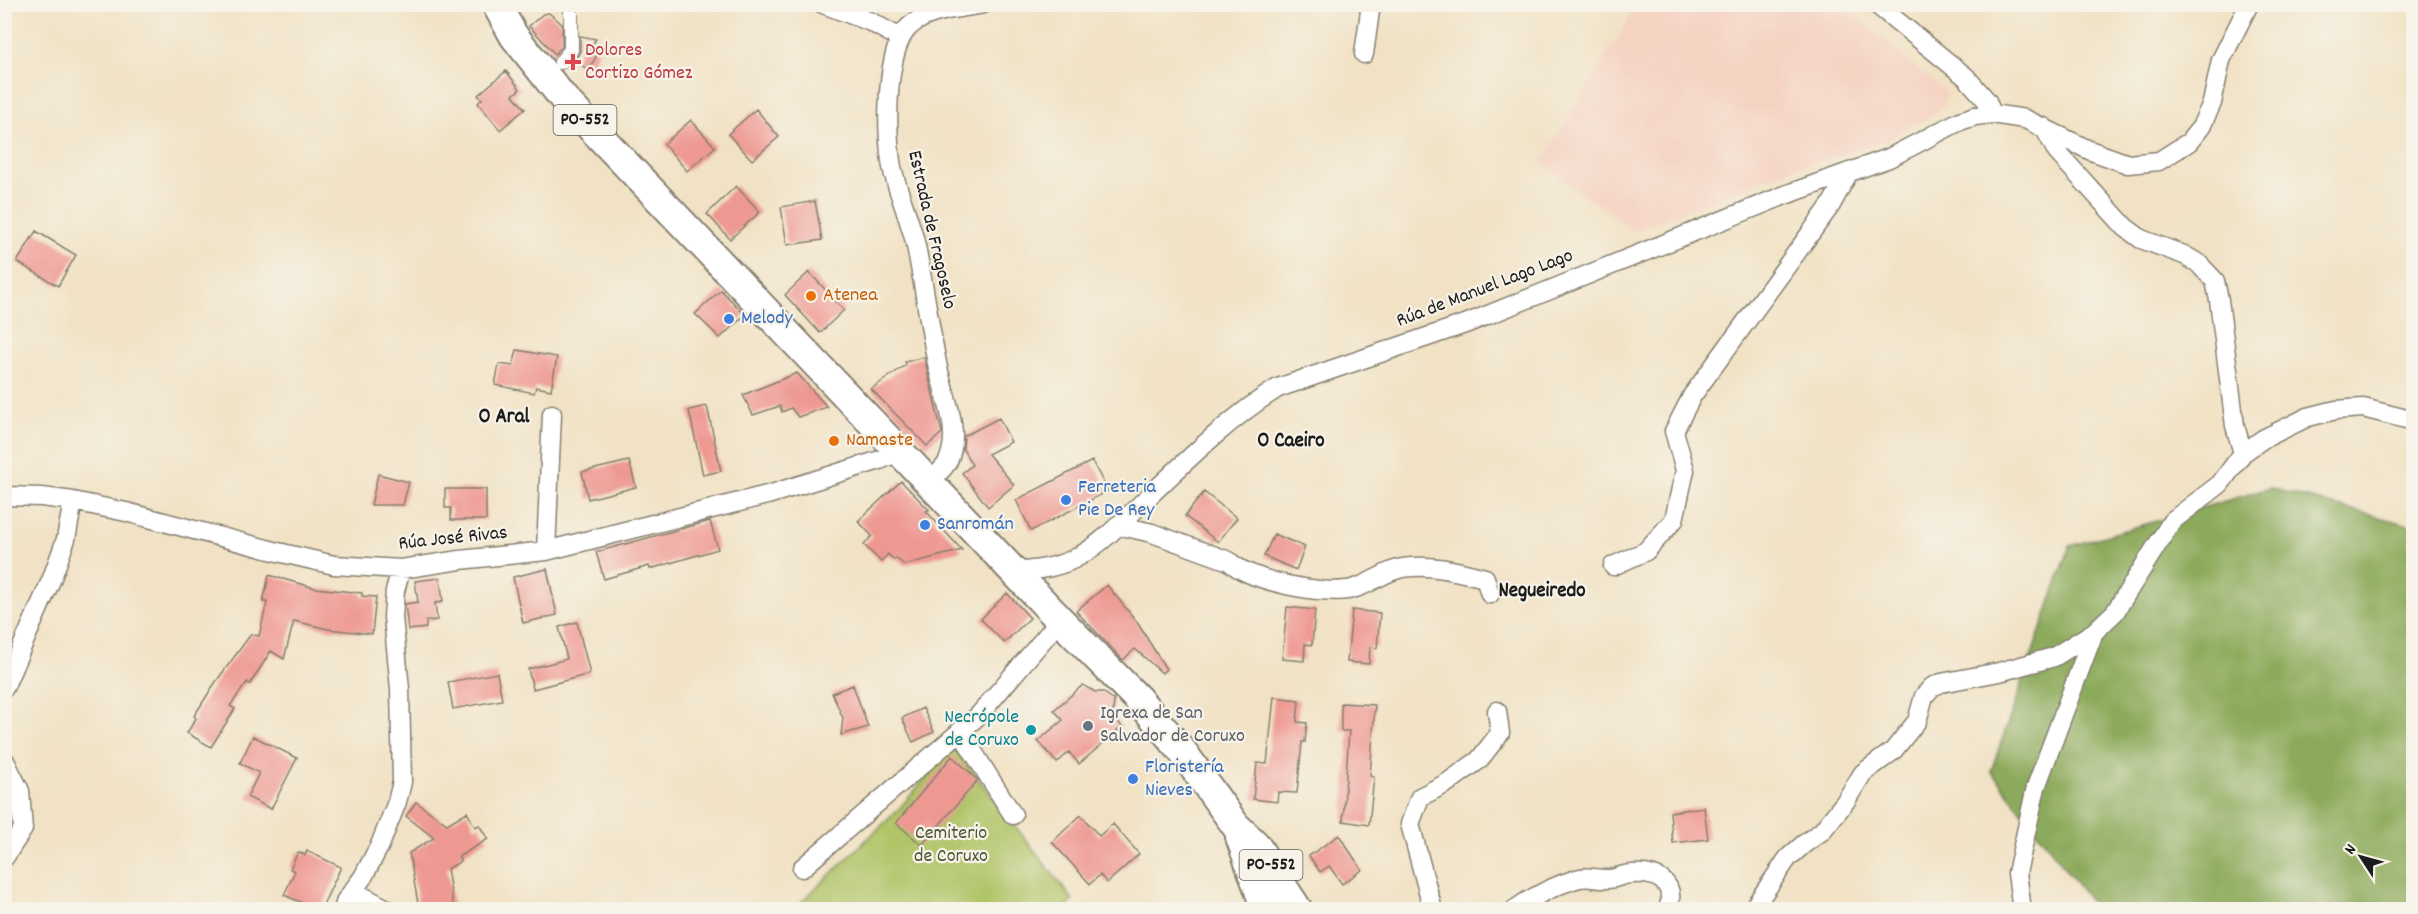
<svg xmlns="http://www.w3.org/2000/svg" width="2418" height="914" font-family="Dekko,sans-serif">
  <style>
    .built { fill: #f5d3c2 }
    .green { fill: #b0c468; stroke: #667042; stroke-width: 1.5 }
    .forest { fill: #8caa5c; stroke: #54633c; stroke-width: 1.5 }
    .building { fill: #ee9892 }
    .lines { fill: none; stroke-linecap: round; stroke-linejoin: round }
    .pedestrian-casing { stroke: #867f70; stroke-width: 16 }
    .minor-casing { stroke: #867f70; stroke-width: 21 }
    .primary-casing { stroke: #867f70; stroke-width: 32 }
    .pedestrian { stroke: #fff; stroke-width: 14 }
    .minor { stroke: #fff; stroke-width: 18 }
    .primary { stroke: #fff; stroke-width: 28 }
    .health-dot { fill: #e0444e; stroke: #f7f3e8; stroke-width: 2 }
    .food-dot { fill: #e8710a; stroke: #f7f3e8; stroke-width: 2 }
    .shop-dot { fill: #3f7fe0; stroke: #f7f3e8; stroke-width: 2 }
    .worship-dot { fill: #6b7280; stroke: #f7f3e8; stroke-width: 2 }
    .culture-dot { fill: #0f9aa8; stroke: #f7f3e8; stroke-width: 2 }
    .labels { text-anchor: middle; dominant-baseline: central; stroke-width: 4.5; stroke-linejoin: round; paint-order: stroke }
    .shield { fill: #f7f3e8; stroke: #5e5c59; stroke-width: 1.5 }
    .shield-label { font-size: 18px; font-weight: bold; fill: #1c1c1c }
    .health-label { font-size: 20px; fill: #be3a42; stroke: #f7f3e8; text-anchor: start }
    .street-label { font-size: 20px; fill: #1c1c1c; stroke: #f7f3e8 }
    .food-label { font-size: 20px; fill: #c56008; stroke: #f7f3e8; text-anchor: start }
    .shop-label { font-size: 20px; fill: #366cbe; stroke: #f7f3e8; text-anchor: start }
    .worship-label { font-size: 20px; fill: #5b616d; stroke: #f7f3e8; text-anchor: start }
    .culture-label { font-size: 20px; fill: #0d838f; stroke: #f7f3e8; text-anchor: end }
    .park-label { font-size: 20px; fill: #505737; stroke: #f7f3e8 }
    .neighbourhood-label { font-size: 21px; font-weight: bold; fill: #1c1c1c; stroke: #f7f3e8 }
  </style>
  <rect width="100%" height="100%" fill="#f7f3e8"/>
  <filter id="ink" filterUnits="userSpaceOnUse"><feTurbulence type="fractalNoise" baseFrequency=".0167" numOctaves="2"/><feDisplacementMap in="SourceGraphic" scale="12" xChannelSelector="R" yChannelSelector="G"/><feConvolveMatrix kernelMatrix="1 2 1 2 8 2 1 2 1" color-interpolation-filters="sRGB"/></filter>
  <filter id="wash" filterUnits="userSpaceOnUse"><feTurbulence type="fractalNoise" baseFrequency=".008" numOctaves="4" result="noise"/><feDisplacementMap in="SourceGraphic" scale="24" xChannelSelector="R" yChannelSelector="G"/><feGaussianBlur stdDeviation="1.35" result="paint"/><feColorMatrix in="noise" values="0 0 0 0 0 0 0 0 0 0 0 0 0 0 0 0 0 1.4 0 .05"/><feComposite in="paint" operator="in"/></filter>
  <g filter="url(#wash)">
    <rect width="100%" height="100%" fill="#f1e2c5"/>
    <path class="built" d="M1637,5H1842L1947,93L1943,106L1936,113L1890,139L1852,152L1794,168L1633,231L1541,163Z"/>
    <path class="green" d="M953,747L1073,900L1065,910H793L897,811Z"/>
    <path class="forest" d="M2270,488L2413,526V909H2096L1991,771L2070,546Z"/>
    <g id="blocks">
      <path class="building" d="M549,13L562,24V47L555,54L529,26L543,14Z
        M580,36L596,39L591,46L599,51L588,71L576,59L580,51Z
        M506,71L520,89L513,95L525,109L500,130L478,103L482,99L478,95Z
        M756,109L779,137L752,160L728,134Z
        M691,120L715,147L687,171L664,144Z
        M736,186L760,212L730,239L707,214Z
        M815,201L822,240L787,245L781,207Z
        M36,231L76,255L58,286L17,262Z
        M809,272L844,310L820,333L785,295Z
        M721,290L745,315L720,338L695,314Z
        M517,350L557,357L551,390L536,387L534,393L495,385L499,364L513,366Z
        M924,357L942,433L927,446L871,389L906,365L905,362Z
        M797,373L827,407L798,417L791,408L782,412L780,406L753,415L743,395Z
        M707,406L721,471L703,475L689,410Z
        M999,418L1011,442L988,454L1014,485L988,507L962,473L972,465L963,449L964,436Z
        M629,461L636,487L588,499L582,472Z
        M1092,461L1108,491L1031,531L1016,500Z
        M378,474L409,482L403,505H371Z
        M901,481L929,510L926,511L962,550L904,565L896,558L894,560L888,554L881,562L864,545L872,536L858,521Z
        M445,489H486V520H451V508H445Z
        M1204,492L1237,518L1218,542L1185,516Z
        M710,521L718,549L650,569L649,566L604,579L596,552Z
        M1274,534L1305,547L1296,570L1264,556Z
        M547,569L557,615L523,623L513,577Z
        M269,575L315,588L362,593V596L376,597L372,634L328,629L294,621L284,659L271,651L250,684L247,683L248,681L230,706L235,709L211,747L187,733L196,718L194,716L215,683L251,634L259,636L267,602H263Z
        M440,578L443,602L435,603L437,620L426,621V628L408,630L405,604L418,602L415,581Z
        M1107,585L1137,622L1166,669L1162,673L1135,649L1123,660L1076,611Z
        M1007,593L1030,618L1004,643L981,619Z
        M1287,607L1315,610L1312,645L1305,644L1304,661L1282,659Z
        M1352,610L1380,613L1377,648L1370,647L1369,664L1347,662Z
        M577,622L590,674L533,689L528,669L567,659L559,627Z
        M497,673L502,700L453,709L448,682Z
        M853,685L868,727L841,735L843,718L832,693Z
        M1083,685L1095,692H1103L1114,700L1113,714L1122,727L1079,764L1069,752L1057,763L1038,741L1063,720L1054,710Z
        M1274,697L1299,700L1297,722L1307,723L1305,742H1302L1297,793L1278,792L1277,802L1253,799L1257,763L1267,764Z
        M1341,703L1375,705L1370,776L1374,777L1369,825L1343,821L1349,731H1341Z
        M923,708L934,732L913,742L902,718Z
        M253,736L297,758L271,809L247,797L259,773L240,763Z
        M952,756L978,780L922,845L896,823Z
        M416,802L447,824L467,812L475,827L479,825L488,839L458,857L461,861L447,869L454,909H419L409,853L434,838L406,816Z
        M1704,807L1708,839L1673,843L1670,812Z
        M1081,815L1099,836L1113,824L1139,854L1107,883L1100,875L1090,884L1052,842Z
        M1339,835L1362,870L1342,884L1329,866L1320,872L1309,856Z
        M307,851L341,867L321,909H317L284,895L295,871L290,869L298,852L305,855Z"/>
    </g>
  </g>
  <g filter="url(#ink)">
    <use href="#blocks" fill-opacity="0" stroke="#867f70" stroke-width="1.5"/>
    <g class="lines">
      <g class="pedestrian-casing">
        <path id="pedestrian" d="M561,62L571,50V4"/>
      </g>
      <g class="minor-casing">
        <path id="minor" d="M823,4L871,22L900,38
          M1876,4L1966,77L1987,101L1992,114
          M1364,54L1370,11L1373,4
          M2044,127L2057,152L2125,227L2141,239L2184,255L2198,263L2215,281L2219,300L2235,426L2243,453
          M930,481C935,476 945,468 948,461C962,430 943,394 937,363C929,324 924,285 916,246C910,219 898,194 892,167C886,136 884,47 910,26C929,9 960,9 983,4
          M4,496L42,497L73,501L126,512L278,552L334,565L401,569L460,560L546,551L771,494L880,460L900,451
          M1118,525L1152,533L1229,561C1249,581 1324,596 1352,589C1370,585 1386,570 1403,568C1432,564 1457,571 1485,578L1490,594
          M546,551L552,414
          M1613,566L1646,551L1674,520L1685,470L1674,431L1692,396L1831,205L1849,172
          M1016,572C1036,570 1055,568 1074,559C1101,545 1123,521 1145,500C1187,460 1228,419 1278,388L1468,323L1785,195L1889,158L1960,121L1975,116L1992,114L2025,119L2089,150L2128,164L2159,161L2189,142L2201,127L2212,103L2221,60L2249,4
          M4,688L52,578L66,539L73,501
          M960,731L1013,815
          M4,759L20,791L23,829L4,858
          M802,868L978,716L1060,620
          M353,891L389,910
          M343,910L346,900L363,877L380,845L397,802L402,782L400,689L393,617L395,591L401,569
          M1433,910L1410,824L1420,797L1447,783L1479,760L1500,733L1497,711
          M1514,910C1534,896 1553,886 1576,879C1588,875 1596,880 1608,879C1616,879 1623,874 1631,874C1656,872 1677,881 1668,910
          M1752,910L1788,858L1804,844L1822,831L1845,802L1863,773L1893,751L1917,721L1924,696L1932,687L1941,683L1999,672L2054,657L2094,632L2115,612L2172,521L2220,484L2243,453L2263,439L2308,417L2336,410L2363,408L2414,421
          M2022,910L2017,873L2036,787L2094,632"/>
      </g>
      <g class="primary-casing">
        <path id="primary" d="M496,4L514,36L564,99L1060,620L1138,699L1182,751L1236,826L1255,844L1298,910
          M1240,837L1266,910"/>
      </g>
      <use href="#pedestrian" class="pedestrian"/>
      <use href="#minor" class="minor"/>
      <use href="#primary" class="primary"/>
    </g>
  </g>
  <path class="health-dot" d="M570 53h6v6h6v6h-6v6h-6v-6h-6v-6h6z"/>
  <g class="food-dot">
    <circle cx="811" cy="296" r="6"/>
    <circle cx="834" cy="441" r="6"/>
  </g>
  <g class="shop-dot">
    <circle cx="729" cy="319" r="6"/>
    <circle cx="1066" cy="500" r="6"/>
    <circle cx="925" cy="525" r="6"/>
    <circle cx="1133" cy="779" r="6"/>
  </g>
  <circle class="worship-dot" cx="1088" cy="726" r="6"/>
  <circle class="culture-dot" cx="1031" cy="730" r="6"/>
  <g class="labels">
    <g class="shield">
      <rect x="553.5" y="105" width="63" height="30" rx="4.5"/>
      <rect x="1239.5" y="850" width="63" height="30" rx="4.5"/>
    </g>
    <g class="shield-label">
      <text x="585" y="120">PO-552</text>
      <text x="1271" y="865">PO-552</text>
    </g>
    <g class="health-label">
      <text x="585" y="51">Dolores<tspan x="585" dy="23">Cortizo Gómez</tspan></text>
    </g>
    <g class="street-label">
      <text transform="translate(931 230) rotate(77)">Estrada de Fragoselo</text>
      <text transform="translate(1485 289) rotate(-21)">Rúa de Manuel Lago Lago</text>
      <text transform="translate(453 539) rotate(-6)">Rúa José Rivas</text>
    </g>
    <g class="food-label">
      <text x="823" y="296">Atenea</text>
      <text x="846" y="441">Namaste</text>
    </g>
    <g class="shop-label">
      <text x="741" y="319">Melody</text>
      <text x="1078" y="488">Ferreteria<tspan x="1078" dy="23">Pie De Rey</tspan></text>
      <text x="937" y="525">Sanromán</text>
      <text x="1145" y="768">Floristería<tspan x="1145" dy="23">Nieves</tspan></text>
    </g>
    <g class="worship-label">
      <text x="1100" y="714">Igrexa de San<tspan x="1100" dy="23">Salvador de Coruxo</tspan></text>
    </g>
    <g class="culture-label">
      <text x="1019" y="718">Necrópole<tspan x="1019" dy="23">de Coruxo</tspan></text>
    </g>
    <g class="park-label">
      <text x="951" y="834">Cemiterio<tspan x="951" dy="23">de Coruxo</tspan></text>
    </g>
    <g class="neighbourhood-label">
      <text x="504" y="418">O Aral</text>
      <text x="1291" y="442">O Caeiro</text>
      <text x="1542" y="592">Negueiredo</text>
    </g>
  </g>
  <rect width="2418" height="914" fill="none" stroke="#f7f3e8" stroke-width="24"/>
  <g transform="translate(2361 857) rotate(306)" stroke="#f7f3e8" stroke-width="4.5" paint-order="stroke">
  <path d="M0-4.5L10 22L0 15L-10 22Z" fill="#1c1c1c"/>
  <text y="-9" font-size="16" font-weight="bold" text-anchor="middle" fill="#1c1c1c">N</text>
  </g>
</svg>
